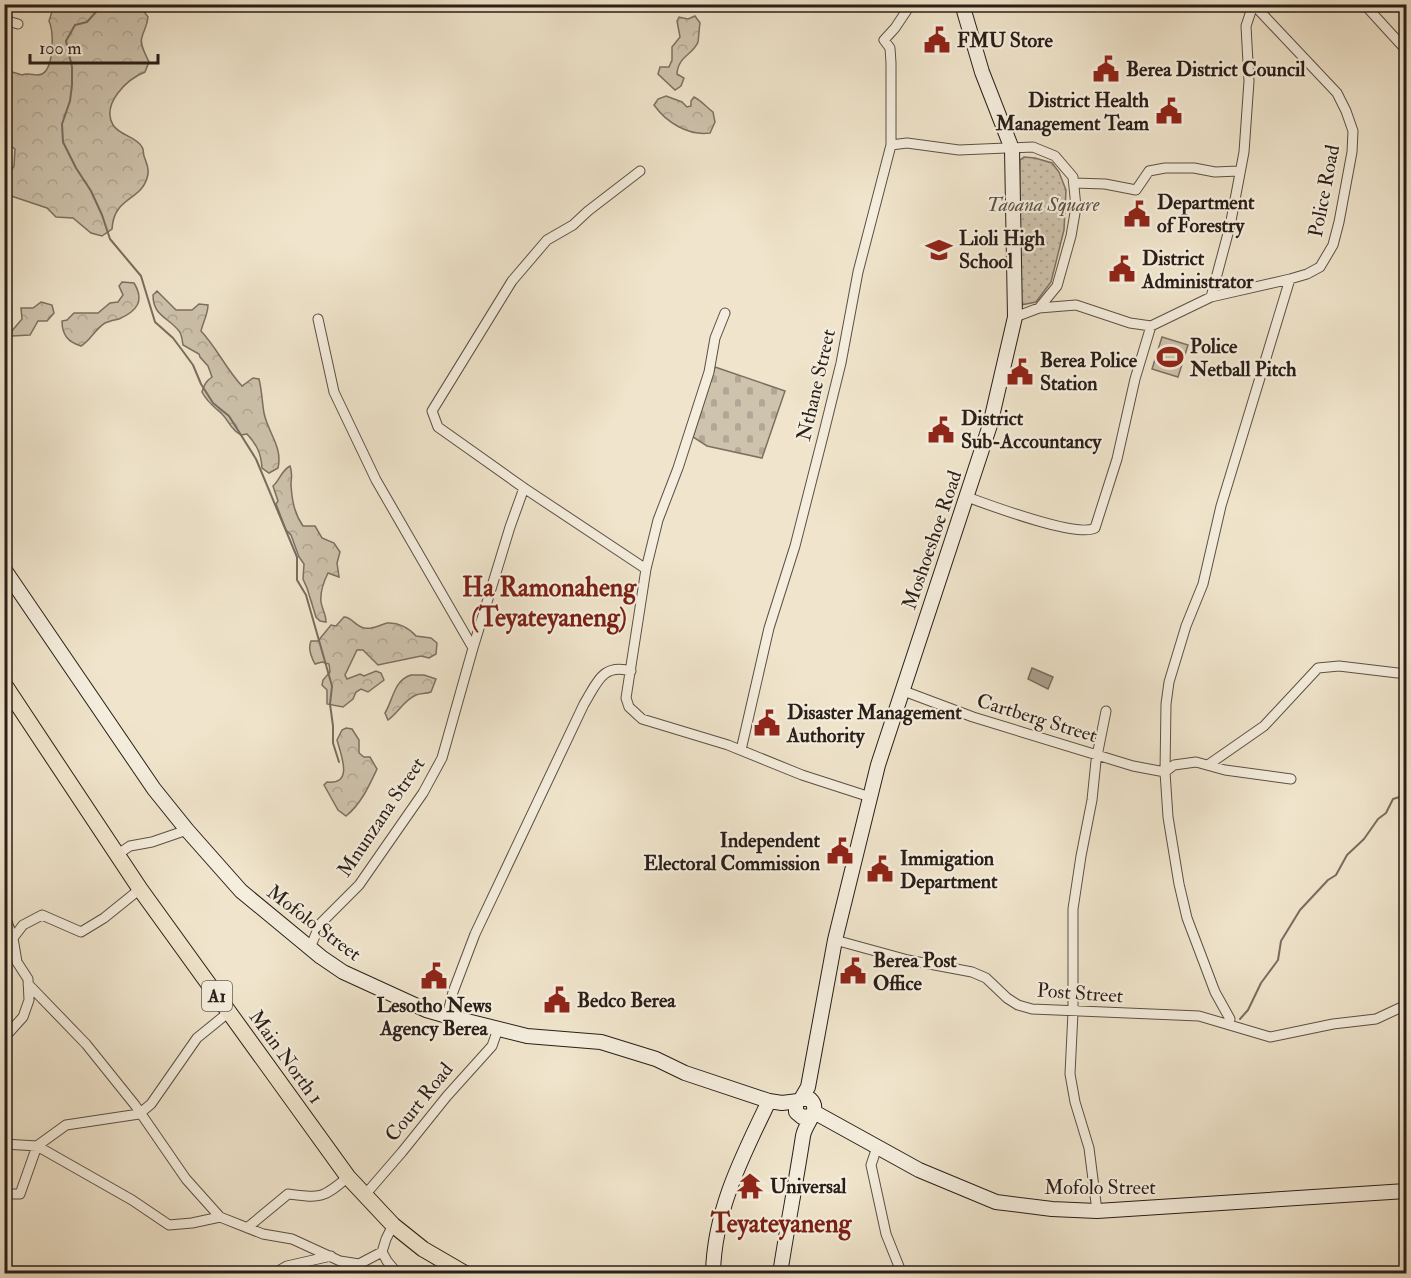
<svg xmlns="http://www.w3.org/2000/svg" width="1411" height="1278" font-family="'IM FELL Double Pica',serif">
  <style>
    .grass { fill: #cec3ad; stroke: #7c7062; stroke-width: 1.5 }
    .forest { fill: url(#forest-crowns); stroke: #7c7062; stroke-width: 1.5 }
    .cemetery { fill: url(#cemetery-stones); stroke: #7c7062; stroke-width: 1.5 }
    .park { fill: url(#park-dots); stroke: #7c7062; stroke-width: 1.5 }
    .water { fill: #aca18f; stroke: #786d5f; stroke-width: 1.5 }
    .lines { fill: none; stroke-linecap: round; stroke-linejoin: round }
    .stream { stroke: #786d5f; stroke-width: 2 }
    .street-casing { stroke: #5b5045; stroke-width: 11 }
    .secondary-casing { stroke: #291e18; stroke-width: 16 }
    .primary-casing { stroke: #291e18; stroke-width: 17 }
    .street { stroke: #f5eede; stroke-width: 9 }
    .secondary { stroke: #f5eede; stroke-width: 14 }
    .primary { stroke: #f0e5cc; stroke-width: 15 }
    .labels { text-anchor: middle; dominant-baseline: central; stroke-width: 4.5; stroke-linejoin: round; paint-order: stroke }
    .shield { fill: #f5eede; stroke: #665c53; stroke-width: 1.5 }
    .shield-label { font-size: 18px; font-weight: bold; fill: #291e18 }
    .poi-label { font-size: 20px; font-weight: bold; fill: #291e18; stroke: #f5eede; text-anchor: start }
    .street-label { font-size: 20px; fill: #291e18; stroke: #f5eede }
    .park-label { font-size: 20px; font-style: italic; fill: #5b5045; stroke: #f5eede }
    .district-label { font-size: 26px; font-weight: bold; fill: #7a1f14; stroke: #f5eede }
  </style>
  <defs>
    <pattern id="forest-crowns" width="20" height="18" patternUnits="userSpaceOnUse" patternTransform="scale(1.5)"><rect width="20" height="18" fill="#cec3ad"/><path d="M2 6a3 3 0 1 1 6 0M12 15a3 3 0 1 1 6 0" fill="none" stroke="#b1a794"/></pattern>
    <pattern id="cemetery-stones" width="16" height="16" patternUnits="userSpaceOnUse" patternTransform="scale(1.5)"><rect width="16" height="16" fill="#cec3ad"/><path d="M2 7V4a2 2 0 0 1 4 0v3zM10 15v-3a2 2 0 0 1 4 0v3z" fill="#b1a794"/></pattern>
    <pattern id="park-dots" width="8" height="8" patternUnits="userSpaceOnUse" patternTransform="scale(1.5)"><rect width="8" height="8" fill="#cec3ad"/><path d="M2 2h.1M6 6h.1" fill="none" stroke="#b1a794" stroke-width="1.8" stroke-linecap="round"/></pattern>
  </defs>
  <rect width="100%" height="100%" fill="#f0e5cc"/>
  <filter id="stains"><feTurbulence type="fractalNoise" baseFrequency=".00333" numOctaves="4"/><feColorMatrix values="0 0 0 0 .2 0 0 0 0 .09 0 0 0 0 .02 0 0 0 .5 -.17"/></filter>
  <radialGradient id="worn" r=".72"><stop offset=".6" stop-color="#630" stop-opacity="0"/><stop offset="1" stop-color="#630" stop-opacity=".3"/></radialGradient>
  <path class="grass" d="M1162,337L1188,345L1178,377L1152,369Z"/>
  <path class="forest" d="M54,5H139L148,17C147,27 144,29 142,37C139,44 146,55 149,62L145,72C127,79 101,104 113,125C120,136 136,136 142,147C144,150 143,153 144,156C146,162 149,167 148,174C143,202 114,195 112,229L102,236L91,233L73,218L56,217L47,208L5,194V174H9L14,166L15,149L5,142V73L9,71L22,75C29,72 36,77 42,74C54,68 54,32 49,21Z
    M695,16L700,23C699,29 699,36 698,42C693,55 678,56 677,74L684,78L681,86L675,90L658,74L660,67H669L672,60V47L680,37L677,21L679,17L688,19Z
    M666,96L682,102L687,107L691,106V101L694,97C702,101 706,107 713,112L715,122L710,133C688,136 666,122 654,105L658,99Z
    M122,282L134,283C145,301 137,311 119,319C115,320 109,321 105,323C95,329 91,340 81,346C68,342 62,335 62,321L67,320L74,313H98L110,303L118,302L123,295L119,286Z
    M157,291L176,310H192L199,304L208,305C208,314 203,322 201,331C217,348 226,369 242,386L253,378L259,379C262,391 262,402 264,413C268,433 283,447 278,468L269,473L262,468C261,453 257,445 247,434L241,435C230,429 230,422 222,414C214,407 207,402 202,392C204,385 206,381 212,377L208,366L200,357L199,354L183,345C182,340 182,334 179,331C168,317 153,316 153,295Z
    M41,302L52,305L54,313L47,321H38L30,335L12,336L11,332L22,319L21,308H33Z
    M290,466C293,474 291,477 291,485C292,500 294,513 303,526H315L322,538L334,543L340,552L337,563L339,577L328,573C324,581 320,592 321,602C322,609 326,614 326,622L320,621L316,617L307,588L303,579L304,564L299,557L291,535L286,530L276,504L278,501L273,486C280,480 281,471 290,466Z
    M344,617C352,617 355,626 364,628C373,630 379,625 387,623C398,622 409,628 416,636L431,638L437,643L436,654L429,658L421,656L378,665L363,650H357L345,675L347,679L360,674L364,676L376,671L381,673L384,680L368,692L361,689L356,692L353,699L343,707L327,704V690L322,685L323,680L330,672L329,664L322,662L315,664C311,657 308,648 311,641H318L331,625L336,626Z
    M411,675H424L436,679L431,692C426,694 420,693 416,695C404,700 398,713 388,720L385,713C393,700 394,680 411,675Z
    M346,728L352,729L359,740V753L364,757H370L377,769C369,786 361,804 346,816L338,810L324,785L327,782C354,785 341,755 337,740L342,730Z"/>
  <path class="cemetery" d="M715,367L785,391L762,458L707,446L693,437Z"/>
  <path class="park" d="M1024,157L1035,158L1052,163L1059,172L1066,190L1064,230L1051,282L1036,302L1021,305L1019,221L1020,160Z"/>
  <path class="water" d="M1032,668L1053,677L1048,689L1028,679Z"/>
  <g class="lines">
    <path class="stream" d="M103,4L87,22L75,25L66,41L72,67V85L70,101L62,124L63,142L76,168L91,191L102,215L110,239L141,276L155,322L173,338L182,350L193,365L201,384L213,403L229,416L256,459L297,557V580L306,595L332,686L330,704L333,726V743L339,762
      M1240,1019L1248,1010L1261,983L1278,960L1281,941L1300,910L1328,880L1336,875L1347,855L1364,839L1378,819L1386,813L1393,799L1406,795"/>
    <g class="street-casing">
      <path id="street" d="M1364,4L1406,50
        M4,20L18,24
        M891,145V63L890,48L884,40L895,28L911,4
        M640,171L588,211L573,225L547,240L512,281L432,411L438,427L524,488L646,569
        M1074,183L1105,184L1136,190L1149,171L1165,168H1194L1215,172L1239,171
        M1211,297L1230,226L1244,152L1249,81L1246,26L1253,5
        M1039,308L1076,305L1130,323L1151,326L1211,297L1290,279L1307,274L1320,267L1333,245L1339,222L1352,152L1353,131L1346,111L1337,93L1253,4
        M725,313L715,338L709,372L678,468L658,520L646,569L626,698L629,707L642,719L728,745L802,775L870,797
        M318,319L334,392L376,480L473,648
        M967,497C989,505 1077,538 1095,528L1117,459L1135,379L1151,326
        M901,690L973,717L1133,766L1165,772L1174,765L1196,762L1225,770L1291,779
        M741,750L769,628L795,546L823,436L841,363L858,272L891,145L907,143L959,150L1033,147L1055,156L1073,177L1076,207L1071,236L1057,286L1039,308L1015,317
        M1208,765L1264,726L1318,668L1339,666L1406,674
        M118,854L130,846L152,842L187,830
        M4,914L13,938
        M835,940L908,960L972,972L986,978L1007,998L1018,1005L1032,1009L1199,1016L1270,1037L1333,1024L1376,1019L1406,1005
        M310,948L320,924L359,885L423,793L442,758L473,648L510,527L524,488
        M28,984L86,1044L135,1105L186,1179L220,1217L263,1234L292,1239L340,1261L359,1264L382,1252
        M447,1016L453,992L475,934L584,704C597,683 602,663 631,671
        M1229,1024L1230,1019L1215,992L1187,918L1179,884L1168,817L1165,772L1166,704L1169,682L1186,626L1203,584L1221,506L1290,279
        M4,1038L23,1017L29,1000L28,979L17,962L13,938L23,925L42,915L81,932L104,918L140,889
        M4,1144L37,1146L66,1125L139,1114L151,1104L197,1038L229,1012
        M877,1147L871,1165L886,1234L902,1274
        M4,1194H20L37,1146L132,1200L169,1225L192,1223L220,1217
        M364,1196L402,1152L447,1096L492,1046L498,1029
        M1097,1211L1089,1148L1075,1102L1070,1074L1073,1012V909L1081,856L1092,800L1096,761L1106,711
        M393,1225L386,1239L382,1252L387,1261L398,1274
        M247,1228L288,1194C321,1198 322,1199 348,1177
        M273,1274L287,1266L331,1256"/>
    </g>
    <g class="secondary-casing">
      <path id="secondary" d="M4,569L154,789L187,830L241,891L321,957L343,972L426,1010L447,1016L527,1036L601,1042L656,1059L685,1073L769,1101L782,1103L798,1101
        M801,1099L808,1087L835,940L878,765L990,425L1015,317L1012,149L982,72L962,4
        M814,1112L919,1170L996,1202L1052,1209L1097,1211L1406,1191
        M713,1274C714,1211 742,1157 769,1101
        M780,1274C787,1228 796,1182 803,1136C805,1123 822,1110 810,1099H801L796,1103V1112L802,1117L810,1116"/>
    </g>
    <g class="primary-casing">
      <path id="primary" d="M4,684L140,889L348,1177L393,1225L423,1249L466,1274"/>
    </g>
    <use href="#street" class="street"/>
    <use href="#secondary" class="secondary"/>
    <use href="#primary" class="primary"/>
  </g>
  <defs>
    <g id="civic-bare" transform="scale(2.07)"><path d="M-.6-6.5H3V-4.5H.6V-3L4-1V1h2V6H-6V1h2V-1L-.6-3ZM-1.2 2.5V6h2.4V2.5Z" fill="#8f2418" stroke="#f5eede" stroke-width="2.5" paint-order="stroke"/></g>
    <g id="school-bare" transform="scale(2.07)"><path d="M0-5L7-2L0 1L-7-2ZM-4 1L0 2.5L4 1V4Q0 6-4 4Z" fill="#8f2418" stroke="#f5eede" stroke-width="2.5" paint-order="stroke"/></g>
    <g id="stadium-bare" transform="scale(2.07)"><path d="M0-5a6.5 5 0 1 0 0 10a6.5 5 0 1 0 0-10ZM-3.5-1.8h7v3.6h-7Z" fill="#8f2418" stroke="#f5eede" stroke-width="2.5" paint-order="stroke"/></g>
    <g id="temple-bare" transform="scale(2.07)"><path d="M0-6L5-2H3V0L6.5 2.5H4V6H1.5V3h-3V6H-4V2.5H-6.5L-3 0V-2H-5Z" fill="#8f2418" stroke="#f5eede" stroke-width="2.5" paint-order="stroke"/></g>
  </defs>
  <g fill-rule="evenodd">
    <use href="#civic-bare" x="937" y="40"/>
    <use href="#civic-bare" x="1106" y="69"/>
    <use href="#civic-bare" x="1169" y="111"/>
    <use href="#civic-bare" x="1137" y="214"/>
    <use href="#school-bare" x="939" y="250"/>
    <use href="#civic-bare" x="1122" y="269"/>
    <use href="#stadium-bare" x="1170" y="357"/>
    <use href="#civic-bare" x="1020" y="372"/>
    <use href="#civic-bare" x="941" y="430"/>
    <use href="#civic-bare" x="767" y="723"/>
    <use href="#civic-bare" x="840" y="851"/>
    <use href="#civic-bare" x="880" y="869"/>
    <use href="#civic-bare" x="853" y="971"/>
    <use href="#civic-bare" x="434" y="976"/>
    <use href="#civic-bare" x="557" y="1000"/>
    <use href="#temple-bare" x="750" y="1186"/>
  </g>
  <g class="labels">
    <rect class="shield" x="202" y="981" width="30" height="30" rx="4.5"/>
    <g class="shield-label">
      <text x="217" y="996">A1</text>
    </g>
    <g class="poi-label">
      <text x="957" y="40">FMU Store</text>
      <text x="1126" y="69">Berea District Council</text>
      <text x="1149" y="100" text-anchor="end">District Health<tspan x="1149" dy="23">Management Team</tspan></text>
      <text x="1157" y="202">Department<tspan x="1157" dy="23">of Forestry</tspan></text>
      <text x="959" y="238">Lioli High<tspan x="959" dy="23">School</tspan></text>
      <text x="1142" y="258">District<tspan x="1142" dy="23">Administrator</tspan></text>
      <text x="1190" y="346">Police<tspan x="1190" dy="23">Netball Pitch</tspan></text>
      <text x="1040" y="360">Berea Police<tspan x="1040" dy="23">Station</tspan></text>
      <text x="961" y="418">District<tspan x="961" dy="23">Sub-Accountancy</tspan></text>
      <text x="787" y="712">Disaster Management<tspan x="787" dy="23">Authority</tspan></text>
      <text x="820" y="840" text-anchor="end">Independent<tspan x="820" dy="23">Electoral Commission</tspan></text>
      <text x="900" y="858">Immigation<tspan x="900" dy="23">Department</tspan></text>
      <text x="873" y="960">Berea Post<tspan x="873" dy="23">Office</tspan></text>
      <text x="577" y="1000">Bedco Berea</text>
      <text x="434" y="1005" text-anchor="middle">Lesotho News<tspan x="434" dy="23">Agency Berea</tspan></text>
      <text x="770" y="1186">Universal</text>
    </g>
    <g class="street-label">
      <text transform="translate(1324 191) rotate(-79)">Police Road</text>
      <text transform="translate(816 385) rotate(-77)">Nthane Street</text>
      <text transform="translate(932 540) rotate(-71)">Moshoeshoe Road</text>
      <text transform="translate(1037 718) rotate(17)">Cartberg Street</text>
      <text transform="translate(381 817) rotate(-56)">Mnunzana Street</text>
      <text transform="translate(314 923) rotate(37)">Mofolo Street</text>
      <text transform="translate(1080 993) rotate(4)">Post Street</text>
      <text transform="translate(286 1057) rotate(54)">Main North 1</text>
      <text transform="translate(419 1102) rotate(-51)">Court Road</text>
      <text x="1100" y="1187">Mofolo Street</text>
    </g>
    <g class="park-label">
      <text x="1043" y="204">Taoana Square</text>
    </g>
    <g class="district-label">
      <text x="549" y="588">Ha Ramonaheng<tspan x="549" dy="30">(Teyateyaneng)</tspan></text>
      <text x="781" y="1224">Teyateyaneng</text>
    </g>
  </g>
  <rect width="1411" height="1278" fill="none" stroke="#f0e5cc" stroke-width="24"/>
  <rect x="6" y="6" width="1399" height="1266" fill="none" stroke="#291e18" stroke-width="3"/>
  <rect x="12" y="12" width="1387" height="1254" fill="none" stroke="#291e18" stroke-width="1.5"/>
  <path d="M30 54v9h128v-9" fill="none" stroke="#291e18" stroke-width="3"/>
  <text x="39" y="54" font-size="18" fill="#291e18" stroke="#f5eede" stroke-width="4.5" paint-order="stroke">100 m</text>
  <rect width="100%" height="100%" filter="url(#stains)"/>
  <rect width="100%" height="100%" fill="url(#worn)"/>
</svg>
